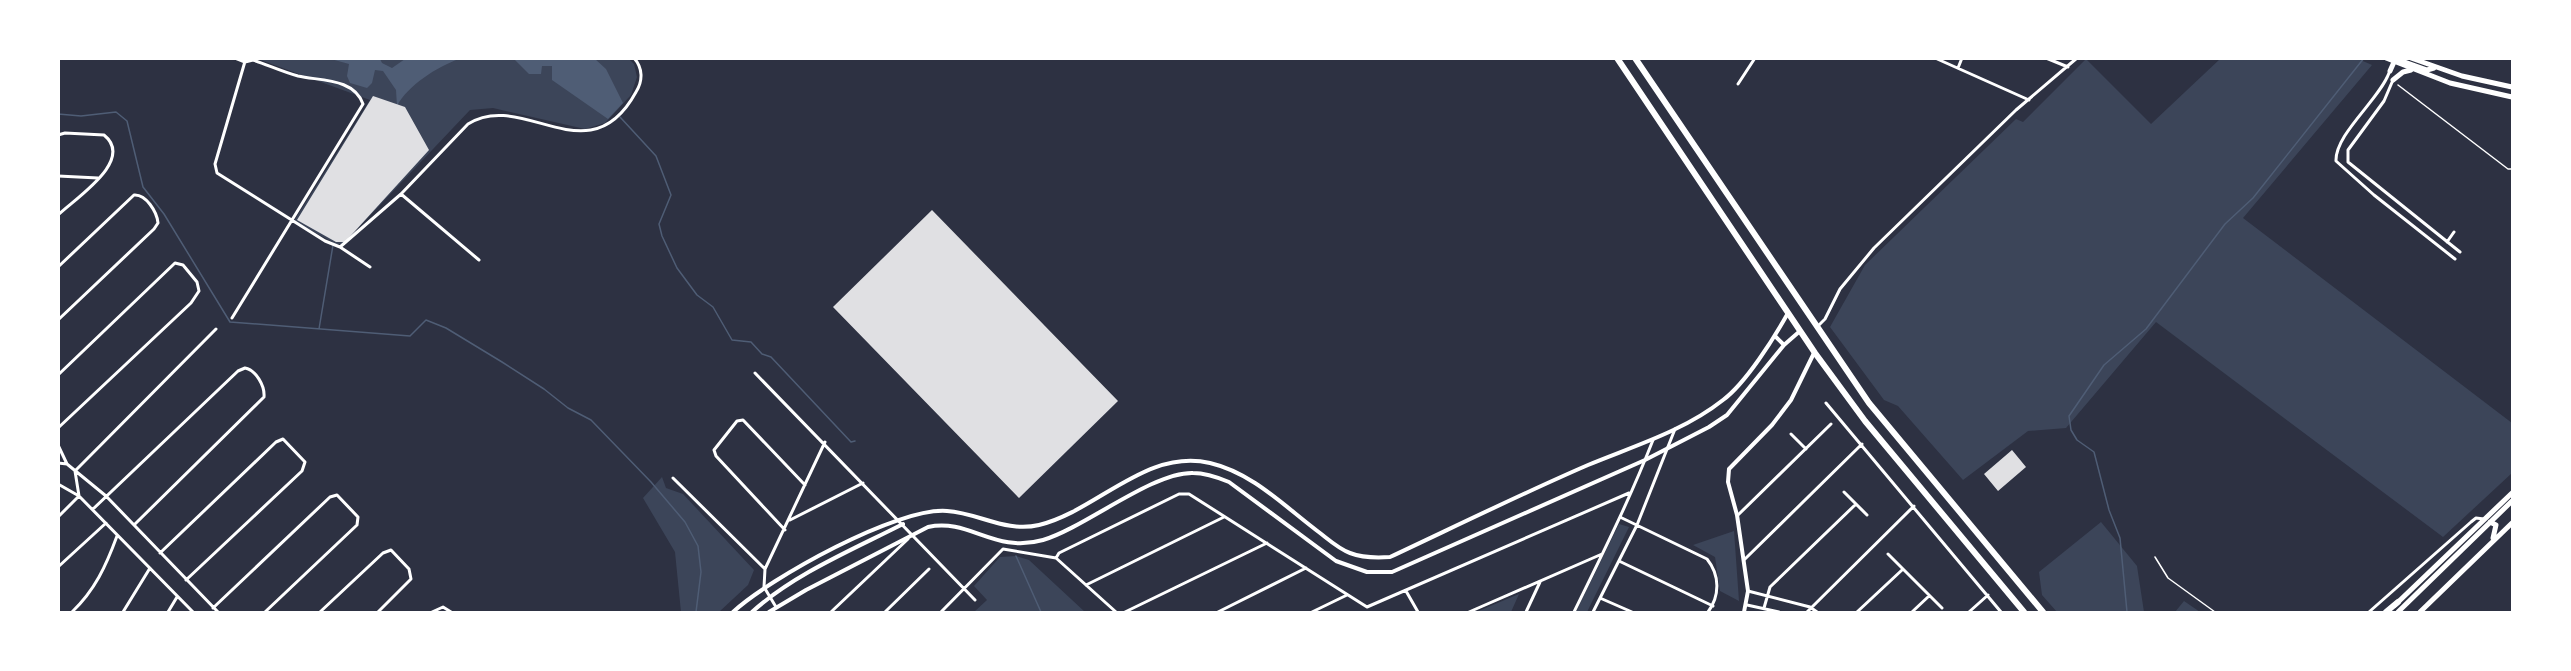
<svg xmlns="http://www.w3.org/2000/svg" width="2571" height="671" font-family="'Crimson Pro',serif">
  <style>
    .green { fill: #3c4559 }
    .water { fill: #4f5d75 }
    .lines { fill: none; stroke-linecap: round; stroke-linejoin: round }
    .stream { stroke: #4f5d75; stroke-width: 1.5 }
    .building { fill: #e0e0e3 }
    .path { stroke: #fff; stroke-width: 1.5 }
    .service { stroke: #fff; stroke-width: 1.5 }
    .minor { stroke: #fff; stroke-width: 3 }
    .tertiary { stroke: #fff; stroke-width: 4 }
    .primary { stroke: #fff; stroke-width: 5 }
    .motorway { stroke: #fff; stroke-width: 6 }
  </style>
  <rect width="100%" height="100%" fill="#2d3142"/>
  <path class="green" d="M258,59H629L634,64L637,77L631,95L605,123L585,129L493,108L470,110L343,244H336L294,221L370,100Z
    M2086,59L2151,124L2220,59L2356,58L2372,65L2243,218L2512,423V473L2443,537L2156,322L2066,428L2028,431L1963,480L1898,406L1884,400L1830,327L1865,265L2016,119L2023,122Z
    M662,477L666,488L683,494L754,570L748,585L719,612H681L675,552L643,498Z
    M2101,522L2137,566L2144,612H2057L2042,595L2039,572Z
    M1619,524L1629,527L1587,612H1576Z
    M1734,531L1739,601L1720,591L1715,557L1693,545Z
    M1016,556L1029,560L1085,612H974L987,600L974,586L1000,557Z
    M1519,594L1511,612H1476Z
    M2184,601L2200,612H2175Z"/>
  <path class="water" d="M331,59H380L382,63L392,68L405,59H459C437,67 408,85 397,106L396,90L383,71L375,70L372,83L367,88L350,83L347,76L349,64Z
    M514,59H595L606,69L623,103L608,119L552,80V66H542L541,74H529Z"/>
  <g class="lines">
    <path class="stream" d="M58,114L81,116L116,112L127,121L143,187L164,214L230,322L410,336L426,320L446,328L502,362L544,389L568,408L591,420L651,482L685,522L698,546L701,572L696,612
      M620,117L656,156L671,195L659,224L662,236L677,268L697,295L713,307L732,340L751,342L762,354L771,357L851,442L855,441
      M319,329L333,245
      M1016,556L1041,612
      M2127,612L2120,538L2109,510L2094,452L2077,440L2071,430L2069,416L2104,365L2146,329L2225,224L2253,198L2364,58"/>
  </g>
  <path class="building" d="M373,96L405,107L429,150L345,242H336L297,220Z
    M932,210L1118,401L1019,498L833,307Z
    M2012,450L2026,467L1998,491L1984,474Z"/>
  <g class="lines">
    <path class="path" d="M2398,85L2508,169H2512"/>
    <path class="service" d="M2155,557L2168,578L2215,612"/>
    <path class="minor" d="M246,58L215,164L217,173L325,241L340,247L401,194L468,124C523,89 589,178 636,92C643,81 643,68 634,58
      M1935,58L2029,100
      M2046,58L2068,67
      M1958,68L1962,58
      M2389,73C2379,100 2335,134 2336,161L2374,195L2455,259
      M2393,80L2384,101L2348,150V162L2460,252
      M1738,84L1755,58
      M58,135L65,133L104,135C135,160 77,197 58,215
      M58,176L98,178
      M401,194L479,260
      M2447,242L2454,232
      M340,247L370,267
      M58,267L134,195C146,194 157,212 158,223L154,229L58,320
      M232,318L363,104C354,78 320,81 298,76C283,72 268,65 253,60L245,62L235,58
      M1817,327L1825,319L1840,289L1874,248L2016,110L2077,58
      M755,373L975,600
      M58,375L175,263L183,265L197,282L199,291L191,303L58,428
      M1826,403L2001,612
      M1791,434L1806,449
      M58,445L67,464
      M58,463L67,464L106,496L218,612
      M673,478L765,569
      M58,484L79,496L193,612
      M1844,492L1867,515
      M93,509L238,371L245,368C256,370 265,386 264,397L134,525
      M1738,515L1831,424
      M58,517L79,496L75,471L216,329
      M1622,518L1707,559C1720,575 1720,596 1708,612
      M790,520L863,483
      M785,530L716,456L714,450L737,421L743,420L805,485
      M160,553L276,442L283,439L305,462L302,471L186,580
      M1888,554L1942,608
      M1056,558L1059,553L1179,494H1189L1367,607
      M1056,558L1116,612
      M1745,559L1862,444
      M1619,561L1713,606
      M58,567L106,523
      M1086,585L1224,517
      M1406,591L1418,612
      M1748,591L1810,607L1817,612
      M1600,598L1632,612
      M1747,605L1779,612
      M776,607L764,587L765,569L825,442
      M1367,607L1629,493
      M213,608L330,497L337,495L358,517L357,525L265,612
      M1764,608L1770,587L1856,504
      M72,612C95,590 106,566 117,536
      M123,612L150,568
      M168,612L177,597
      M320,612L383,553L391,550L409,569L411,579L378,612
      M432,612L443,607L451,612
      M831,612L908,539
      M885,612L929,569
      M941,612L1003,549L1056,558
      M1125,612L1267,543
      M1218,612L1306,568
      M1312,612L1347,595
      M1469,612L1602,554
      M1526,612L1540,582
      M1574,612C1602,555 1630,499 1653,440
      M1593,612L1637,525L1675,429
      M1807,612L1914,506
      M1857,612L1902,570
      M1912,612L1929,596
      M1969,612L1988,595
      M2369,612L2471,522L2476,518L2484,519"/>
    <path class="tertiary" d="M1775,336L1784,345
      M733,612C770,578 897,507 947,511C979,513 1006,533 1039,525C1097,511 1146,448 1210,463C1253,473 1285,507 1320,533C1329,540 1339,549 1350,553C1363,558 1377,558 1390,557C1456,526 1521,494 1588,465C1634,446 1684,431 1723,400C1746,383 1774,338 1788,313
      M752,612C794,574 852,550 903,524
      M769,612L806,590L928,527C970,518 994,554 1043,540C1086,527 1152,472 1193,473C1206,473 1217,477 1229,482L1336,561L1367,572H1392L1645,460L1709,427L1727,415L1784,345L1800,331
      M1744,612L1748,591L1737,515L1728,482L1729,469L1772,425L1791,400L1814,353"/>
    <path class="primary" d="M2386,58L2450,83L2512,97
      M2411,58L2462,76L2512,87
      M2390,71L2394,62L2399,60L2427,70L2434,68
      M2393,80L2403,72L2411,70
      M2490,522L2496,525L2493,538
      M2395,605L2512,493
      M2398,612L2512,501
      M2420,612L2512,523"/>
    <path class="motorway" d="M1617,58L1815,353L1865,421L2024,612
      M1635,58L1869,403L2043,612
      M2386,612L2398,602"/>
  </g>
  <rect width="2571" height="671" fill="none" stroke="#ffffff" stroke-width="120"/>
</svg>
